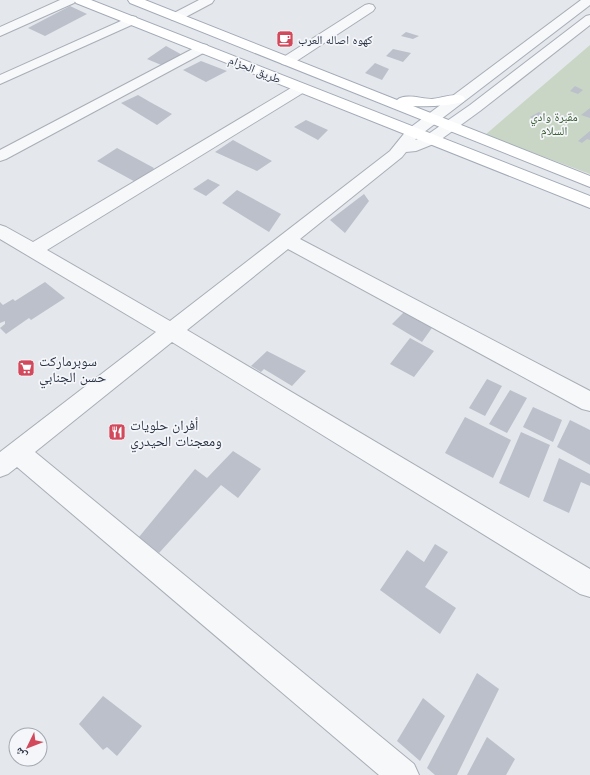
<svg xmlns="http://www.w3.org/2000/svg" width="590" height="775" font-family="Inter,'Noto Naskh Arabic',sans-serif">
  <style>
    .green { fill: #c9d6c5 }
    .building { fill: #bbc0ca }
    .lines { fill: none; stroke-linecap: round; stroke-linejoin: round }
    .minor-casing { stroke: #a9aeb7; stroke-width: 2 }
    .major-casing { stroke: #a3abb8; stroke-width: 2 }
    .minor { fill: #f7f8fa; fill-rule: evenodd }
    .major { fill: #fff; fill-rule: evenodd }
    .labels { text-anchor: middle; dominant-baseline: central; stroke-width: 3.5; stroke-linejoin: round; paint-order: stroke }
    .far-poi-label { font-size: 12px; fill: #2b3445; stroke: #f4f6f9; text-anchor: start }
    .far-street-label { font-size: 12px; fill: #2b3445; stroke: #f4f6f9 }
    .far-park-label { font-size: 12px; fill: #3f6138; stroke: #f4f6f9 }
    .poi-label { font-size: 14px; fill: #2b3445; stroke: #f4f6f9; text-anchor: start }
  </style>
  <rect width="100%" height="100%" fill="#e4e7ec"/>
  <path class="green" d="M590,45V174L485,135Z"/>
  <path class="building" d="M70,6L87,14L45,36L28,28Z
    M406,32L419,36L413,39L401,36Z
    M166,46L186,57L166,67L147,59Z
    M393,49L411,53L403,62L386,56Z
    M201,61L227,71L206,82L183,70Z
    M375,63L389,69L382,80L365,73Z
    M575,86L583,90L578,94L570,91Z
    M138,95L150,102L172,114L157,125L121,103Z
    M590,108V118L581,115Z
    M539,112L545,116L537,121L530,117Z
    M306,120L328,130L318,140L294,127Z
    M590,131V140L587,139L582,143L578,141Z
    M233,140L272,161L257,171L215,152Z
    M117,148L154,168L141,185L97,161Z
    M208,179L220,185L206,196L193,189Z
    M237,190L281,214L269,232L222,203Z
    M364,194L369,201L345,233L330,220Z
    M45,282L65,298L31,320L29,318L6,334L0,328L5,324V321L0,323V302L3,305L13,299L15,301Z
    M407,309L434,325L422,342L392,324Z
    M410,338L434,351L414,377L390,364Z
    M267,351L306,371L292,386L264,369L261,372L251,366Z
    M487,379L502,386L485,416L469,408Z
    M510,390L527,398L507,433L489,424Z
    M533,407L562,420L553,442L523,427Z
    M465,417L511,440L493,478L445,453Z
    M570,420L590,430V465L557,447Z
    M521,432L550,445L529,498L499,483Z
    M233,451L261,469L238,498L221,485L159,553L139,537L195,469L207,478Z
    M559,458L590,474V486L581,482L569,513L543,501Z
    M435,544L448,552L425,587L456,608L440,634L380,590L407,550L424,562Z
    M477,673L499,689L457,775H435L427,768Z
    M103,696L142,726L117,756L107,747L103,750L79,724Z
    M423,698L445,716L420,761L397,741Z
    M487,737L515,759L506,775H467Z"/>
  <g class="lines">
    <g class="minor-casing">
      <path id="minor" d="M60,0H76L74,3L0,36V27Z
        M199,0H214L212,3L180,20H172L170,17L172,14Z
        M581,0H590V5L419,136L415,140L424,137L470,105L586,16L590,15V25L480,111L436,143L416,151L406,152L402,157L300,239L590,391V411L582,409L288,249L187,330L590,569V597L580,594L172,342L35,452L414,764L419,775H379L17,467L8,474L0,477V452L156,332L0,239V225L6,227L33,242L296,85L301,84L306,85L308,88L306,91L47,250L170,321L390,151L407,130Z
        M369,4L373,5L375,8L373,11L292,64L287,65L282,64L280,61L282,58L365,5Z
        M132,16L136,17L138,20L136,23L0,84V75Z
        M202,44L207,45L209,48L207,51L6,159L0,161V150Z"/>
    </g>
    <g class="major-casing">
      <path id="major" d="M74,0H91L590,196V208L76,3Z
        M128,0H145L397,100C405,93 422,99 432,99C442,98 453,93 463,96L465,99L463,102C446,106 430,107 413,106L590,176V187L130,3Z"/>
    </g>
    <use href="#minor" class="minor"/>
    <use href="#major" class="major"/>
  </g>
  <defs>
    <g id="cafe-square" transform="scale(0.9)"><rect x="-9" y="-9" width="18" height="18" rx="4" fill="#d1495b" stroke="#f4f6f9"/><path d="M-5.5-4.5H6V0H3Q3 3.5 0 3.5H-2.5Q-5.5 3.5-5.5 0ZM3-3.2v2h1.7v-2ZM-6 4.5H4V6H-6Z" fill="#fff"/></g>
    <g id="supermarket-square" transform="scale(0.9)"><rect x="-9" y="-9" width="18" height="18" rx="4" fill="#d1495b" stroke="#f4f6f9"/><path d="M-6-5.5h2.5l.6 2H6L4.5 2H-2.5L-4.4-4H-6ZM-1.5 3.2a1.3 1.3 0 1 0 .1 0ZM3 3.2a1.3 1.3 0 1 0 .1 0Z" fill="#fff"/></g>
    <g id="restaurant-square" transform="scale(0.9)"><rect x="-9" y="-9" width="18" height="18" rx="4" fill="#d1495b" stroke="#f4f6f9"/><path d="M-5-6h1v4h1v-4h1v4h1v-4h1v5L-1.5 .5V6h-2V.5L-5-1ZM5-6V6H3V1.5H1.5Q1.5-4 5-6Z" fill="#fff"/></g>
  </defs>
  <g fill-rule="evenodd">
    <use href="#cafe-square" x="285" y="39"/>
    <use href="#supermarket-square" x="26" y="368"/>
    <use href="#restaurant-square" x="117" y="432"/>
  </g>
  <g class="labels">
    <g class="far-poi-label">
      <text x="298" y="39">كهوه اصاله العرب</text>
    </g>
    <g class="far-street-label">
      <text transform="translate(255 69) rotate(22)">طريق الحزام</text>
    </g>
    <g class="far-park-label">
      <text x="554" y="116">مقبرة وادي<tspan x="554" dy="14">السلام</tspan></text>
    </g>
    <g class="poi-label">
      <text x="39" y="360">سوبرماركت<tspan x="39" dy="16">حسن الجنابي</tspan></text>
      <text x="130" y="424">أفران حلويات<tspan x="130" dy="16">ومعجنات الحيدري</tspan></text>
    </g>
  </g>
  <g transform="translate(28 747) rotate(227)"><circle r="19" fill="#f4f6f9" stroke="#a4a8b1"/>
  <path d="M0-3L7 15L0 10L-7 15Z" fill="#d1495b"/>
  <text y="-6" font-size="11" font-weight="bold" text-anchor="middle" fill="#2b3445">ش</text>
  </g>
</svg>
